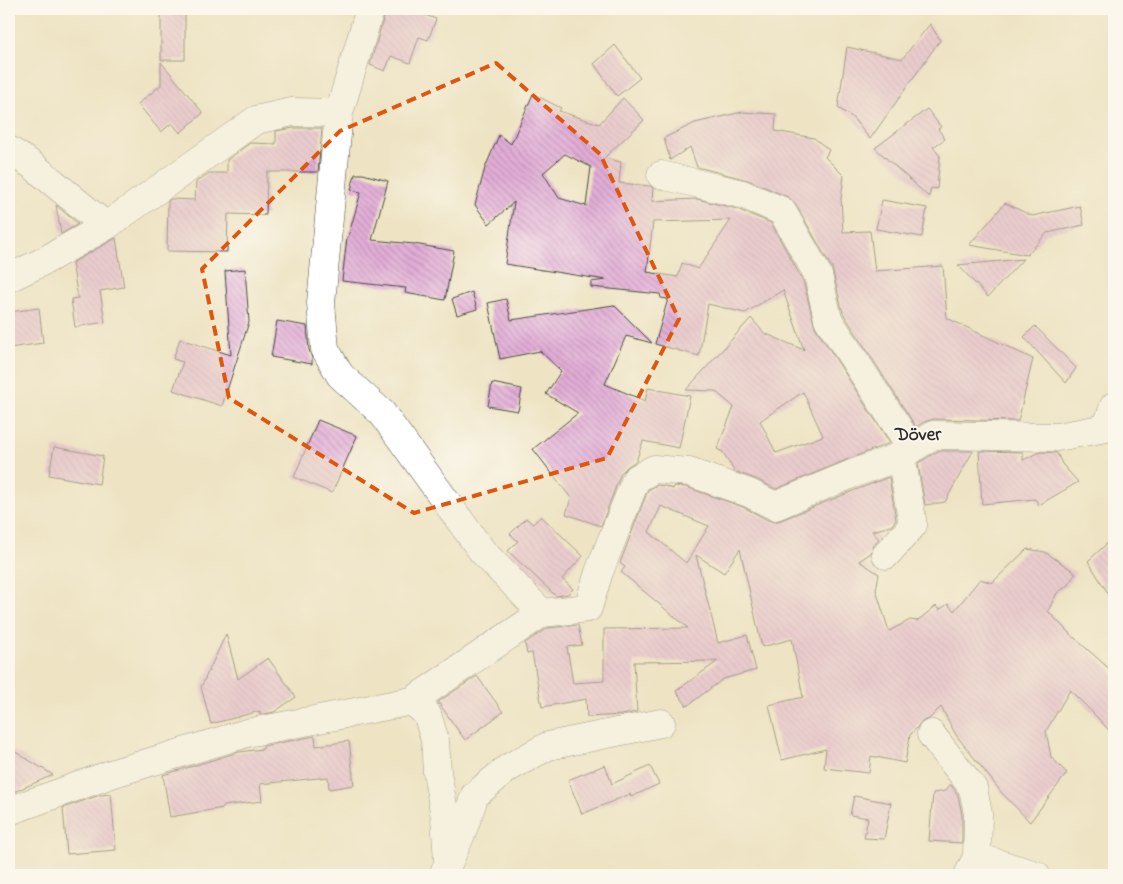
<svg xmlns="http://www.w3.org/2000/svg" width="1123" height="884" font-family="'Indie Flower',sans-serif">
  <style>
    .building { fill: url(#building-back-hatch); fill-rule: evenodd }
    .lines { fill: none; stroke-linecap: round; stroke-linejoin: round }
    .minor-casing { stroke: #484742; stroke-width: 29 }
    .minor { stroke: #fff; stroke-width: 28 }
    .marked { fill: none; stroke: #df570e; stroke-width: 4; stroke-dasharray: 10 6; stroke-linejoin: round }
    .labels { text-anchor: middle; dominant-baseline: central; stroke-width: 4; stroke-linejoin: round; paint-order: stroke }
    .quarter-label { font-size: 19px; font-weight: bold; fill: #2b2b2b; stroke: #fbf7ec }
  </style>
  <defs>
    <pattern id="building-back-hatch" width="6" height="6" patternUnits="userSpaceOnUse" patternTransform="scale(1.25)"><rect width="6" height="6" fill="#e3aed8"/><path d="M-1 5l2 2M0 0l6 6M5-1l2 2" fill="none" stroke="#b88eaf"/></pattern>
  </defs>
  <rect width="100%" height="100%" fill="#fbf7ec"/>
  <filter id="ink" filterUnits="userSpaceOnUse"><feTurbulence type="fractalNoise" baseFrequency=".02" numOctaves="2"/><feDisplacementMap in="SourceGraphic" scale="10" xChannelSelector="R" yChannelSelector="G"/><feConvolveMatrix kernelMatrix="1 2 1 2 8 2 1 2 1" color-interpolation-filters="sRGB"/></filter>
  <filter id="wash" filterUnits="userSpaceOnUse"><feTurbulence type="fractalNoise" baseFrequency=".0096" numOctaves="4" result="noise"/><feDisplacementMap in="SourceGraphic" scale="20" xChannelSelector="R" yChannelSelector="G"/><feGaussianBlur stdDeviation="1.12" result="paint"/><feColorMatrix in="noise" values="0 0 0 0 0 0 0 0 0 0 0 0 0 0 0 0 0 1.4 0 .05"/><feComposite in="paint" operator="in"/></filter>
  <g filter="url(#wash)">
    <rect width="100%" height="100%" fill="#eee4c4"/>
    <g id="blocks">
      <path class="building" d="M161,9H185V60H161Z
        M385,9H409L436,19L428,40L419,37L410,63L391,56L385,71L370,65L385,13Z
        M930,24L940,40L870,139L852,117L838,108L847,47L902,59Z
        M615,45L640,78L617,96L594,64Z
        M161,62L203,113L180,133L172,123L161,132L138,104L161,85Z
        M533,94L561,108L559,111L599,124L623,98L644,120L604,158L621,162L619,183L650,186L653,188L652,201L697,199L737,209L771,223L803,281L815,327L890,443L846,460L776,489L756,479L734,471L723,452L717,449L734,407L715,391L686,390L751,318L764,333L804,350L783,290L745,313L708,304L699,356L655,344L668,299L661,298L660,294L591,287V282L606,280L505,264L514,202L489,224L475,205L485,168L499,135L511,144ZM565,154L591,167L586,206L559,198L543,173ZM731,220L698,269L682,263L678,277L647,272L653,222ZM803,392L823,436L776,453L760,421Z
        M927,109L941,127L938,129L945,139L933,147L940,156L937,189L931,188L929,197L875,148Z
        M742,112L776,114L775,131L814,138L829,150L825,157L844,176L841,199L843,232L870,231L875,271L943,266L947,318L1033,359L1018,421L933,419L924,422L916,427L843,313L832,268L795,203L788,197L748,180L697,167L690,147L670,160L664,138L695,123Z
        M294,128H322L318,172H267L266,215L228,214L227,252L167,251L168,201L171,199L195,200L196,182L209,173H227V160L250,143L276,144V131Z
        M355,174H363L388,181L372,240L414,244L454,251L445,300L405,293L406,288L342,281L347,237H348L361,192L351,190Z
        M882,200L927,208L922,237L876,229Z
        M1005,203L1032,216L1080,206L1084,225L1047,233L1027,255L969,245Z
        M56,205L78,224L61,234Z
        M116,238L124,287L100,291L105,322L75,327L71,299L78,298L72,263Z
        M1023,259L988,297L958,265Z
        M245,269L249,322L222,406L173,390L183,362L173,359L180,339L231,355L225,271Z
        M472,292L477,309L457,315L452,299Z
        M506,299L511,320L614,305L652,343L626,336L605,384L645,401L648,388L690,396L679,448L643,441L636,461L628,466L621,473L601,526L566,514L571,498L533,449L578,413L546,394L561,371L540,351L500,359L488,303Z
        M39,308L43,343L9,348V312Z
        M277,321L307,326L309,350L312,358V364L271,357Z
        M1035,326L1076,368L1066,383L1024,337Z
        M492,383L522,389L518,411L488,406Z
        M318,420L357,436L332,493L294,477Z
        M54,447L103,456L99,484L49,475Z
        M938,451H973L945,502L925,505L918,463Z
        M979,451L1023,452V460L1040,452L1057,453L1062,464L1078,482L1039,505L1035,499L982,504Z
        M889,477L896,520L891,526L872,531L879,539L874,545L871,553L859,561L879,574L876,590L889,631L910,620L917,621L936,606L939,610L948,604L954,611L980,579L992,583L1027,549L1045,552L1076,573L1067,586L1057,593L1048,611L1068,632L1114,673V736L1097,717L1070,690L1046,731L1051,757L1067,773L1030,822L1002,793L956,735L941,707L929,719L921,722L916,729L910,735L905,763L871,756L869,773L824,768L826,749L782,760L769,705L803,697L792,639L762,647L740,549L724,573L696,555L718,643L747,635L756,670L723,679L687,706L676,691L718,661L634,662L637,712L622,715L587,717L586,699L542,707L532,653L527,654L525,643L548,628L578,625L582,645L567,647L573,683L604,681V629L688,628L621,572L625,567L620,563L648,490L657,485L664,486L673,489L674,486L686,487L743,507L768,520L775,522L781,520L858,489ZM661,506L709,526L686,563L649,532Z
        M541,516L583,556L562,579L573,589L568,594L556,596L508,551L518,541L510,534L526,518L533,524Z
        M1114,537V603L1088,561Z
        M226,634L238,679L268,658L296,697L274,712L260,715V711L211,724L201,687Z
        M477,676L503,712L465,740L438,702Z
        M315,736L316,746L349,741L354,785L329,789L328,777L260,784L262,801L223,806V808L170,817L163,775L239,752L263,749V746Z
        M9,748L53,775L9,794Z
        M605,765L612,784L650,766L659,784L631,797L630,794L582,814L568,780Z
        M950,784L958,795L962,815V843L929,841L933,793L946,791Z
        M111,794L116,850L67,854L63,808L100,795Z
        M854,796L891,803L884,839L864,838L868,818L850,815Z"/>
    </g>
  </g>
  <g filter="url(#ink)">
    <use href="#blocks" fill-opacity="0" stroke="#484742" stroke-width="1"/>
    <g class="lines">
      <g class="minor-casing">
        <path id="minor" d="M339,113L370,9
          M9,150L32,165L106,226
          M661,175L742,194L782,211L818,275L828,319L912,449
          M9,278L44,261L106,226L256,120L292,112L339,113L321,303L325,349L340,375L382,413L482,551L542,613
          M886,555L913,525L901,456
          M412,701L427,714L435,740L437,772L445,817L448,861
          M931,734L973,788L978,814L977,857L968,875
          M9,811L114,773L247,733L412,701L542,613L588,608L599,572L636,479L654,469L689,472L749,493L775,506L852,474L901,456L933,435L1057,437L1106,428L1114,406
          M977,857L1036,875
          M443,875L462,832L475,795L508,768L548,746L661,723"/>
      </g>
      <use href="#minor" class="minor"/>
    </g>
  </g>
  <path d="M0 0H1123V884H0ZM496,63L600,154L679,319L607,458L414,513L229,398L202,269L340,131Z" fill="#eee4c4" fill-opacity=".55" fill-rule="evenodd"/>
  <path class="marked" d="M496,63L600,154L679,319L607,458L414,513L229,398L202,269L340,131Z"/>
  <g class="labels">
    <g class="quarter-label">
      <text x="918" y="435">Döver</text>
    </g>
  </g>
  <rect width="1123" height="884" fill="none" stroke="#fbf7ec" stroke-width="30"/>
</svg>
